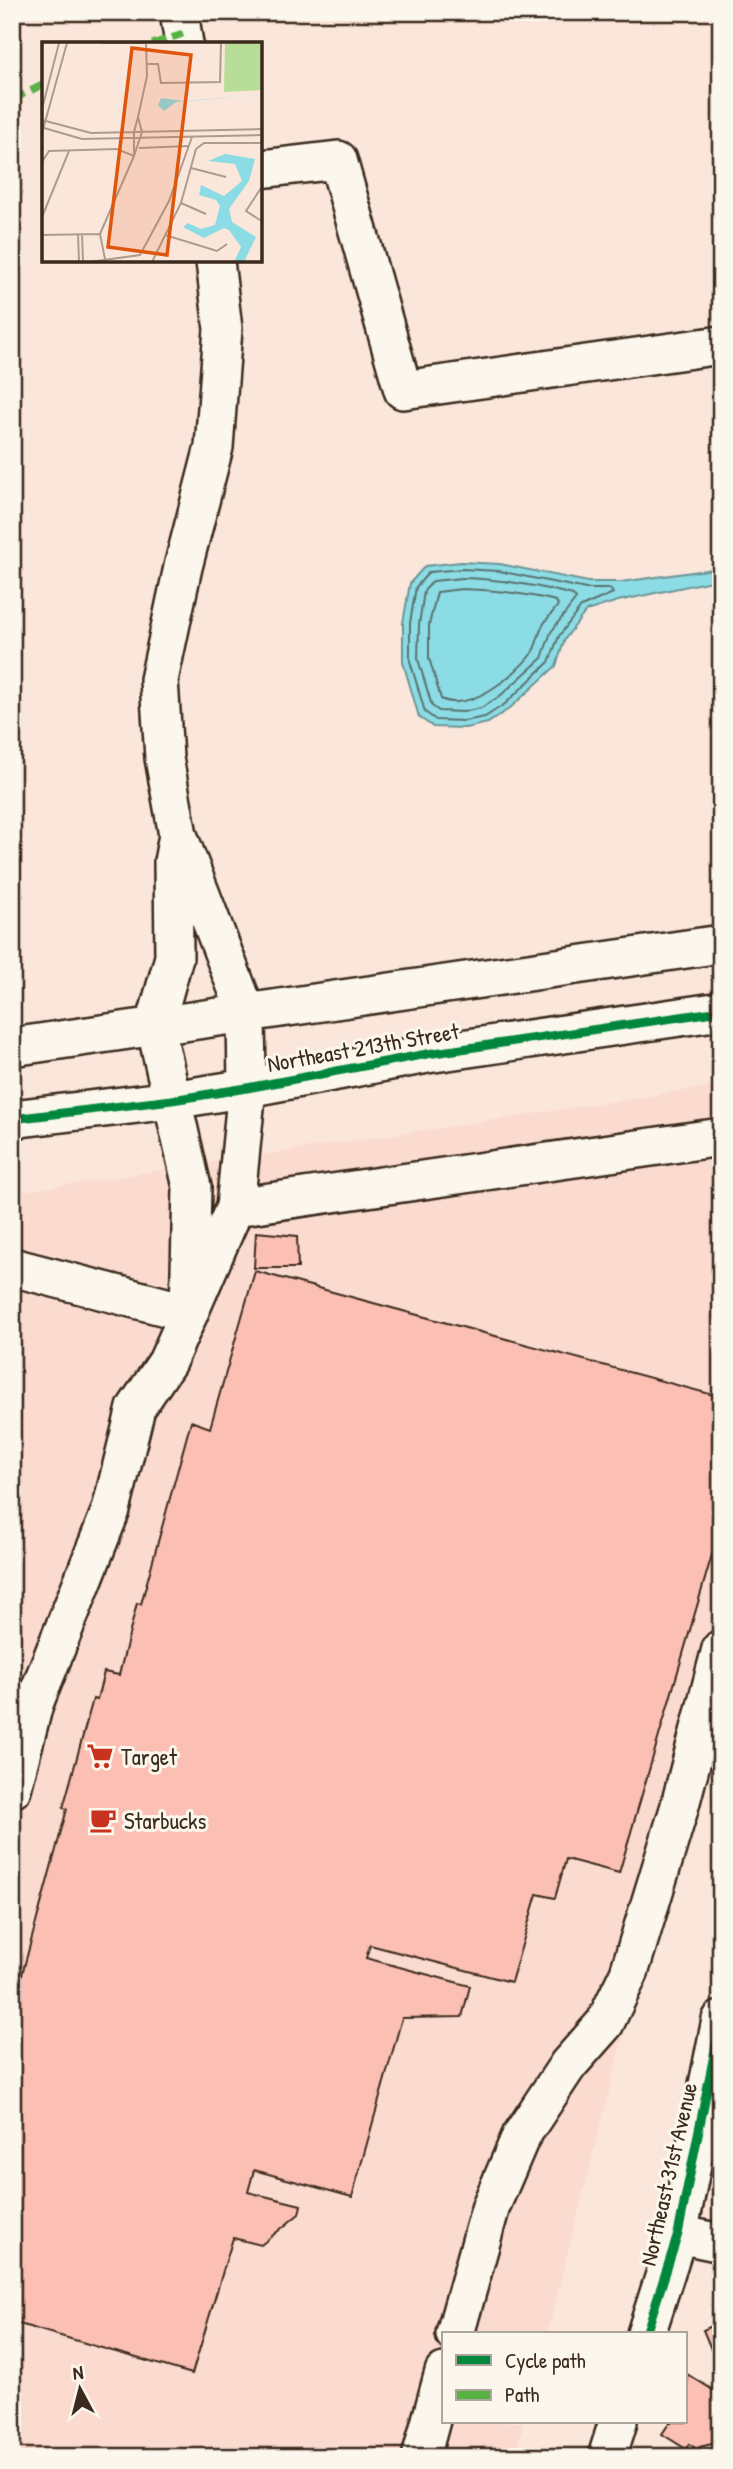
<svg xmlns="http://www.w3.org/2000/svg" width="733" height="2469" font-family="'Patrick Hand',sans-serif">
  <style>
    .built { fill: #fbdbcf }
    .water { fill: #8bdce5; stroke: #6b9595; stroke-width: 2 }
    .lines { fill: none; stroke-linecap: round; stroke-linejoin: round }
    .shore { stroke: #5b716e; stroke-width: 2 }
    .building { fill: #fbc0b3; stroke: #3b2a1e; stroke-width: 2 }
    .minor-casing { stroke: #3b2a1e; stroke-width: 42 }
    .minor { stroke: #fbf7ec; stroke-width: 37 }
    .quiet { stroke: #57b245; stroke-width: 7; stroke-dasharray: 14 7; stroke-linecap: butt }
    .cycleway-casing { stroke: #fbf7ec; stroke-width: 13 }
    .cycleway { stroke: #00873e; stroke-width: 9 }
    .labels { text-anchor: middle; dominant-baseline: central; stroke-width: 6; stroke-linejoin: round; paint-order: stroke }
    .street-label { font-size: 23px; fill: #3b2a1e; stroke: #fbf7ec }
    .poi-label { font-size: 23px; fill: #3b2a1e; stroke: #fbf7ec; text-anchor: start }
    .inset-road { fill: none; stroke: #ae9b8f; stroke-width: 2 }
    .view { fill: #df570d; fill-opacity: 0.15; stroke: #df570d; stroke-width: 3.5 }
    .inset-edge { fill: none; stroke: #3b2a1e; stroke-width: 3.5 }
  </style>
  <rect width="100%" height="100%" fill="#fbe6db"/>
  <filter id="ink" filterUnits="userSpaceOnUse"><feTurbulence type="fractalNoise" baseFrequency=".0143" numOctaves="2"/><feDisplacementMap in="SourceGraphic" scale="14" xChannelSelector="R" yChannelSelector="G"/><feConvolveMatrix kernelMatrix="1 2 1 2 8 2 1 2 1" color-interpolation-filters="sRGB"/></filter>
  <g filter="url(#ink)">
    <path class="built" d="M721,1085V1653L547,2334H444V2422H524L515,2457H12V1193Z"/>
    <path class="water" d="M461,562L500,564L588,582H621L721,568V579L618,601L586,611L565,639L556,666L509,709L488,723L465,728L433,727L419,717L403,662V623L410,583L425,566Z"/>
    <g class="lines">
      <path class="shore" d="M462,569L499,571L586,589H610L613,593L581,607L559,636L549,662L505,704L485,717L464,721L436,720L425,712L410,661V623L416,587L429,572Z
        M462,578C500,579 536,585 573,595L576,599L551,632L542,658L500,696L481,708L463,712L439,711L432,706L418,659L419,625L424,591L433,581Z
        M462,589C494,590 525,593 556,601L558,605C553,613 546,619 542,627C538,635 537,645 532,653C516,675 469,713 441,699L429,658V625L437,592Z"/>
    </g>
    <path class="building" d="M256,1232L297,1236L298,1268H254Z
      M255,1271L721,1397V1524L619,1873L566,1859L555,1898L537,1894L511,1982L370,1945L366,1958L470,1986L462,2017L402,2018L352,2197L254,2170L248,2192L301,2205L299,2214L261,2245L233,2238L192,2374L12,2322V2011L67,1809L63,1808L93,1699L97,1700L104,1672L119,1675L137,1603L141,1604L191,1421L210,1428Z
      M721,2322V2373L703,2330Z
      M687,2374L721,2395V2436L716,2443L700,2447L698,2450L689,2444L686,2449L662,2434L670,2422H686Z"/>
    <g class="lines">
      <g class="minor-casing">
        <path id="minor" d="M179,12L184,44
          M261,169L338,160L403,390L721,345
          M178,835L246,1012L247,1088L235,1207L189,1313L192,1187L155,1025L174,957L173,862Z
          M178,835L164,758L159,680L183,567L214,447L223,329L215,261
          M12,1047L721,944
          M12,1119L172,1100L247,1088L427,1054L721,1011
          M235,1207L721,1137
          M12,1267L189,1313L167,1362L136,1408L111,1510L34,1704L12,1789
          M678,2234L721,2243
          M455,2334L491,2206L521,2136L568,2065L605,2023L629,1973L679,1809L721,1649
          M646,2334L678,2234L721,2020
          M421,2457L444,2372
          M607,2457L618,2422"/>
      </g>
      <use href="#minor" class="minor"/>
      <path class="quiet" d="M152,44L183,34
        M12,100L44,84
        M12,896L23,894"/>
      <g class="cycleway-casing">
        <path id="cycleway" d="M12,1119L172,1100L247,1088L427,1054L721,1011
          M646,2334L678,2234L721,2020"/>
      </g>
      <use href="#cycleway" class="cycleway"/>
    </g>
  </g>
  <defs>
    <g id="supermarket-bare" transform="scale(2.1)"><path d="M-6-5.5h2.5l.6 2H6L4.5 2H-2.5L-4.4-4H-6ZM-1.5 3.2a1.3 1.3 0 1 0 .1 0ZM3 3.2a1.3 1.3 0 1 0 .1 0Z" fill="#c8321e" stroke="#fbf7ec" stroke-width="2.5" paint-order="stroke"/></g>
    <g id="cafe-bare" transform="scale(2.1)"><path d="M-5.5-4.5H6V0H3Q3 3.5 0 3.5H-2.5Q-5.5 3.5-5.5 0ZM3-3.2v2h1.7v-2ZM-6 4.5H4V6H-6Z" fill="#c8321e" stroke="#fbf7ec" stroke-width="2.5" paint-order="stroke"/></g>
  </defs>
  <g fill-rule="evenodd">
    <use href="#supermarket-bare" x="100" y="1756"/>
    <use href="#cafe-bare" x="103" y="1820"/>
  </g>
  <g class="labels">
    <g class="street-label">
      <text transform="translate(363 1047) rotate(-10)">Northeast 213th Street</text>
      <text transform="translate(668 2174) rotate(-77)">Northeast 31st Avenue</text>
    </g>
    <g class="poi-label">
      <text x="121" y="1756">Target</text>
      <text x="124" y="1820">Starbucks</text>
    </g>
  </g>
  <g transform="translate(42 42)">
    <rect width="220" height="220" fill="#fbe6db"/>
    <path d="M183,1H220V48L182,50Z" fill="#b8dd98"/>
    <path d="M220,53L134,60L122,69L116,63L119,56L141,59ZM183,112L213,117L207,139L187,167L190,180L214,195L202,220H192L199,205L187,188L182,186L162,196L141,185L146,181L159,187L173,183L178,164L174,158L157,153L159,143L182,154L200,139L193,122L166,119Z" fill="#8bdce5"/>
    <path class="inset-road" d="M60,1H102M105,22H116L119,41L178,40L179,1M0,67L17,1M96,75L100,90L92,114V90ZM96,75L105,34L104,1M0,78L49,91L221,87M2,86L40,97L221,93M0,91L25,1M97,106L146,104M0,120L7,109L75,107L92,114L58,192M149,126L184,135M221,143L204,169L221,180M139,161L164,172M0,175L27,109M36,192L37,220M40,192L41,220M58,192L63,217M0,193L58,192M123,193L175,209L185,202M47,220L98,213L127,159L150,95M110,220L139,161L154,107L162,101H221"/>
    <path class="view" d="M90,6L149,13L125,213L66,205Z"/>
    <rect width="220" height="220" class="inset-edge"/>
  </g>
  <rect width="733" height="2469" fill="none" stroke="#fbf7ec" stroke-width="42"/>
  <rect x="21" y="21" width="691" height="2427" fill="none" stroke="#3b2a1e" stroke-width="2.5" filter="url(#ink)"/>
  <rect x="442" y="2332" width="245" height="91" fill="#fbf7ec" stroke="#aea59a" stroke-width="2"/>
  <rect x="456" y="2355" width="35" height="10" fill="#00873e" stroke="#aea59a" stroke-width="2"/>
  <text x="505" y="2368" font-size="21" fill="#3b2a1e">Cycle path</text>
  <rect x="456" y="2390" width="35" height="10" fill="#57b245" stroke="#aea59a" stroke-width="2"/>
  <text x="505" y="2402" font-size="21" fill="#3b2a1e">Path</text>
  <g transform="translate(80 2389) rotate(353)" stroke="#fbf7ec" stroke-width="5" paint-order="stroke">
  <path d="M0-5L12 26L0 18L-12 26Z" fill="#3b2a1e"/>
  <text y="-10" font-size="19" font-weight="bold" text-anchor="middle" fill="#3b2a1e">N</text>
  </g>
</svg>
